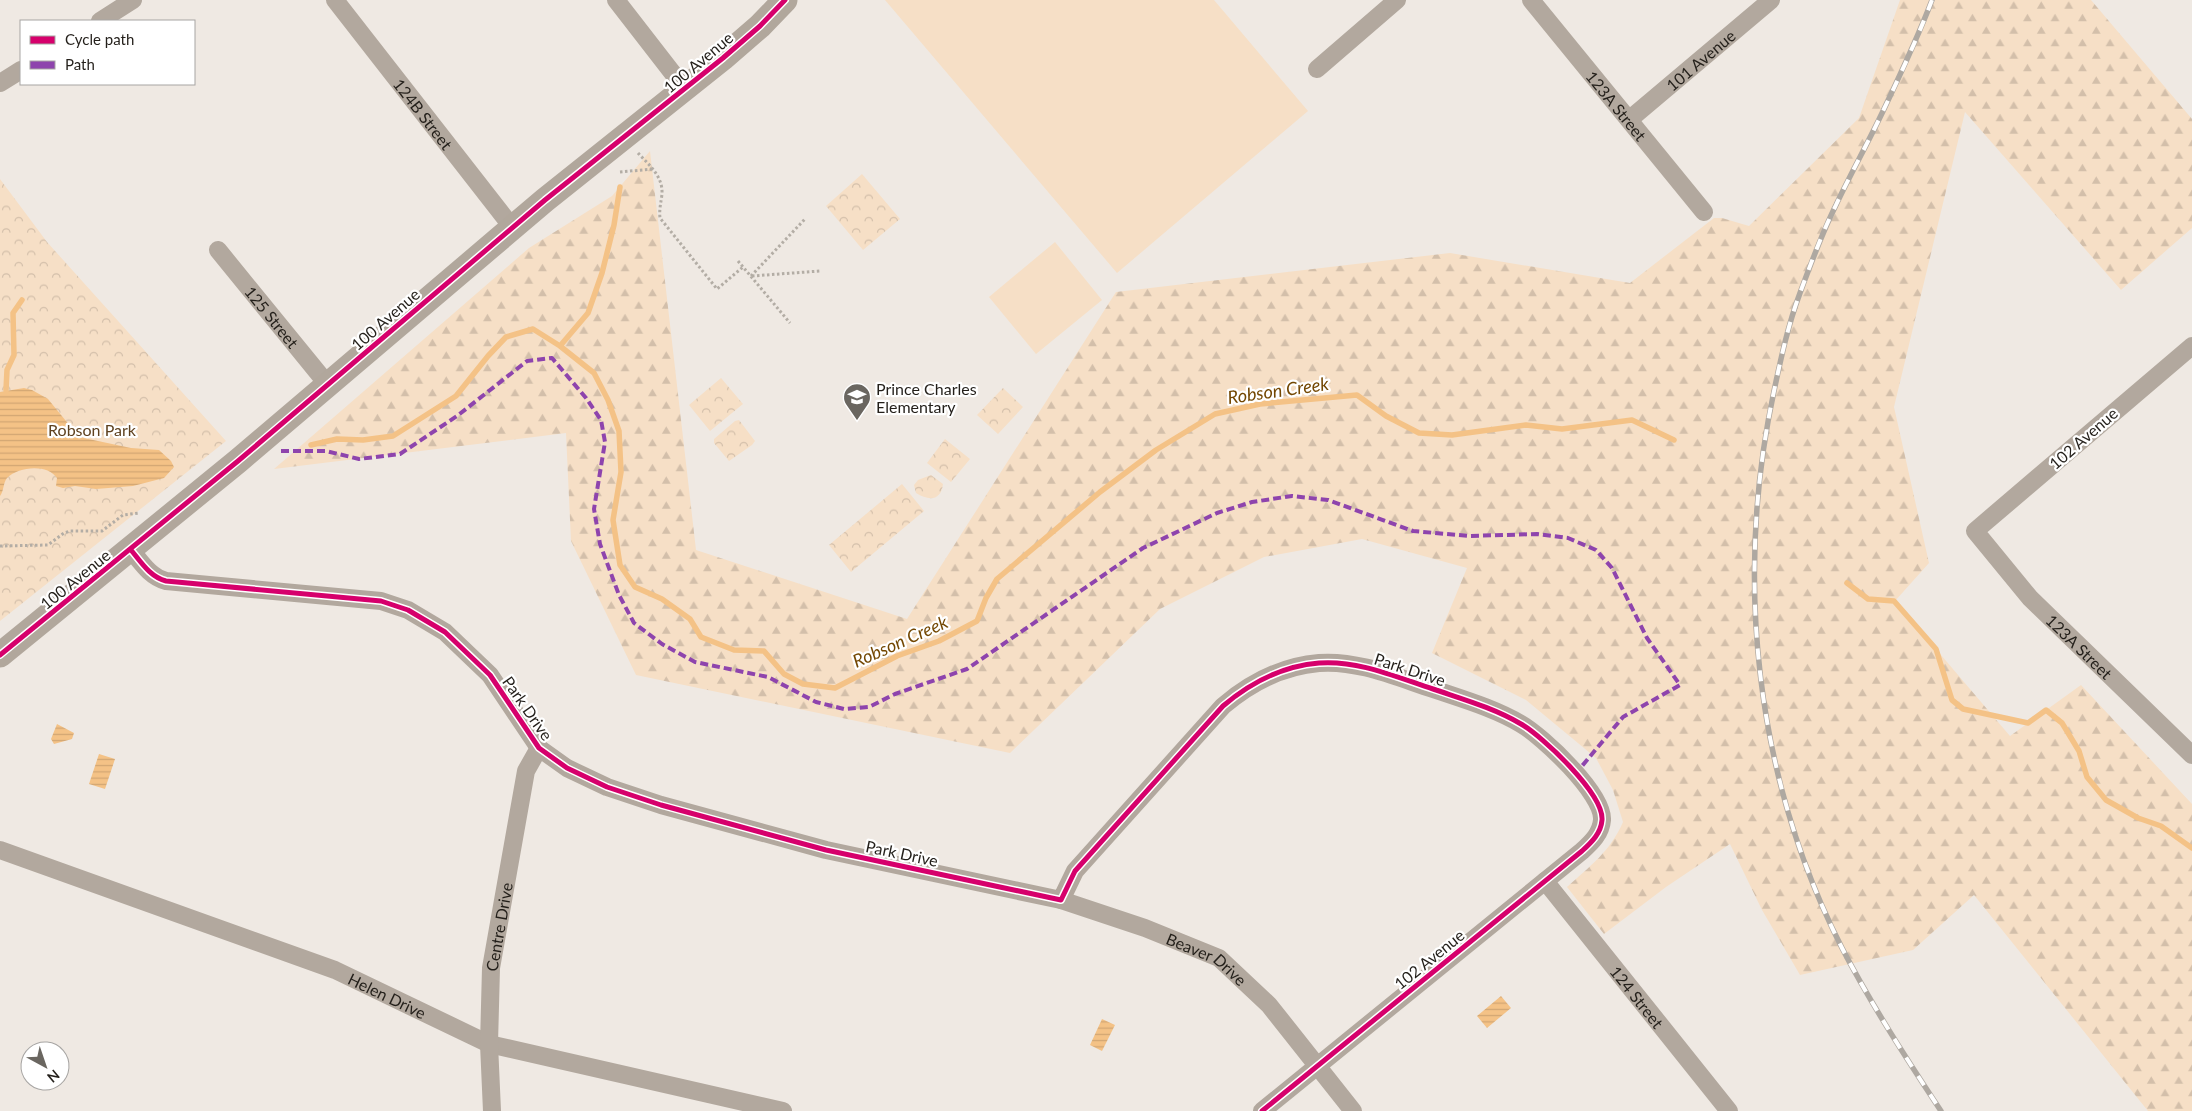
<svg xmlns="http://www.w3.org/2000/svg" width="2192" height="1111" font-family="Lato,sans-serif">
  <style>
    .forest { fill: url(#forest-firs) }
    .park { fill: url(#park-crowns) }
    .pitch { fill: #f6dfc6 }
    .water { fill: url(#water-rules) }
    .lines { fill: none; stroke-linecap: round; stroke-linejoin: round }
    .stream { stroke: #f4c286; stroke-width: 5.5 }
    .path { stroke: #b3ada5; stroke-width: 3; stroke-dasharray: 2.5 2.5; stroke-linecap: butt }
    .street { stroke: #b2a89e; stroke-width: 18 }
    .secondary { stroke: #b1a79c; stroke-width: 25 }
    .rail-casing { stroke: #aea8a1; stroke-width: 5.5 }
    .rail { stroke: #fff; stroke-width: 4; stroke-dasharray: 11; stroke-linecap: butt }
    .quiet { stroke: #8e44ad; stroke-width: 4; stroke-dasharray: 8 4; stroke-linecap: butt }
    .cycleway-casing { stroke: #fff; stroke-width: 8 }
    .cycleway { stroke: #d6006c; stroke-width: 5 }
    .labels { text-anchor: middle; dominant-baseline: central; stroke-width: 4.5; stroke-linejoin: round; paint-order: stroke }
    .street-label { font-size: 16px; fill: #231f1a; stroke: #fff }
    .poi-label { font-size: 16px; fill: #231f1a; stroke: #fff; text-anchor: start }
    .park-label { font-size: 16px; fill: #5f4220; stroke: #fff }
    .water-label { font-size: 18px; font-style: italic; fill: #734702; stroke: #fff }
  </style>
  <defs>
    <pattern id="forest-firs" width="22" height="20" patternUnits="userSpaceOnUse" patternTransform="scale(1.25)"><rect width="22" height="20" fill="#f6dfc6"/><path d="M5 1l3.5 6h-7zM16 11l3.5 6h-7z" fill="#d3bfaa"/></pattern>
    <pattern id="park-crowns" width="20" height="18" patternUnits="userSpaceOnUse" patternTransform="scale(1.25)"><rect width="20" height="18" fill="#f6dfc6"/><path d="M2 6a3 3 0 1 1 6 0M12 15a3 3 0 1 1 6 0" fill="none" stroke="#d3bfaa"/></pattern>
    <pattern id="water-rules" width="6" height="5" patternUnits="userSpaceOnUse" patternTransform="scale(1.25)"><rect width="6" height="5" fill="#f4c286"/><path d="M0 2.5h6" fill="none" stroke="#d1a673"/></pattern>
  </defs>
  <rect width="100%" height="100%" fill="#efe9e3"/>
  <path class="forest" d="M1900,0H2091L2192,119V228L2121,290L1965,112L1894,407L1929,563L1895,601L2010,736L2081,685L2192,804V1111H2148L1974,895L1913,950L1800,975L1762,910L1730,844L1666,887L1604,934L1567,887C1590,866 1610,852 1623,822L1613,790L1596,758L1526,700L1432,653L1467,568L1362,539L1264,557L1160,609L1010,753L636,675L571,541L566,433L274,469L529,248L612,196L650,151L696,550L907,619L1116,292L1450,253L1630,283L1714,218H1722L1749,226L1859,118Z"/>
  <path class="park" d="M862,174L900,219L863,250L826,206Z
    M0,179L47,242L226,441L0,621Z
    M721,378L743,404L710,431L689,405Z
    M1003,388L1023,407L998,434L977,415Z
    M739,420L755,441L752,445L729,461L714,443V439L735,421Z
    M945,439L970,459L951,482L927,463Z
    M931,475L943,484C941,501 929,501 916,493L914,485L918,480Z
    M902,484L924,511L851,572L829,545Z"/>
  <path class="pitch" d="M885,0H1214L1308,111L1117,273Z
    M1055,242L1102,300L1036,354L989,297Z"/>
  <path class="water" d="M24,388L32,390L48,399L79,437L131,448L159,450L171,461L174,467L164,478L133,486L96,489L75,486L63,488L56,486L57,478C48,464 19,466 7,478C3,483 4,491 0,496V392Z
    M57,724L74,733L72,739L54,744L51,739Z
    M99,754L115,759L105,789L89,784Z
    M1501,996L1511,1008L1487,1028L1477,1016Z
    M1102,1019L1115,1025L1102,1051L1090,1045Z"/>
  <g class="lines">
    <path class="stream" d="M560,346L588,313L602,273L614,225L620,187
      M6,390L7,370L14,355L13,313L22,300
      M311,445L337,439L363,440L393,436L456,396L488,356L506,337L533,329L560,346L594,373L608,400L619,431L621,472L613,520L620,565L635,587L662,599L690,619L701,637L734,650L764,651L784,674L803,684L835,688L897,656L939,641L977,621L986,598L997,579L1100,492L1156,450L1215,414L1260,404L1357,395L1386,416L1419,433L1452,435L1526,425L1562,429L1632,420L1674,440
      M1847,583L1868,599L1894,601L1936,649L1952,700L1963,709L2028,723L2046,710L2062,723L2079,751L2087,777L2106,800L2138,818L2161,826L2192,848"/>
    <path class="path" d="M638,153C649,165 663,176 662,194C661,203 659,209 660,218L717,289L743,267
      M620,172L653,169
      M738,261L790,323
      M751,276L805,219
      M752,276L820,271
      M0,546L48,545L64,533L70,531H102L123,515L139,513"/>
    <g class="street">
      <path id="s1" d="M335,0L512,227"/>
      <path d="M616,0L685,89"/>
      <path id="s2" d="M1531,0L1704,212"/>
      <path d="M100,21L133,0"/>
      <path d="M1317,69L1397,0"/>
      <path d="M0,83L21,70"/>
      <path id="s3" d="M1630,119L1771,0"/>
      <path id="s4" d="M218,250L328,385"/>
      <path id="s5" d="M2192,346L1975,531L2030,598L2192,755"/>
      <path d="M131,550C141,562 150,577 166,581L381,601L408,610L445,632L490,675L539,748L567,768L607,787L661,805L826,850L1061,900L1075,871L1223,706C1250,683 1283,666 1319,663C1358,660 1396,677 1433,689C1462,699 1494,708 1521,724C1542,736 1604,794 1602,820C1601,833 1592,842 1582,851L1262,1111"/>
      <path id="s6" d="M0,850L335,970L489,1044L783,1111"/>
      <path id="s7" d="M1545,881L1729,1111"/>
      <path id="s8" d="M1061,900L1145,928L1219,958L1269,1005L1353,1111"/>
      <path id="s9" d="M492,1111L489,1044L491,968L526,771L539,748"/>
    </g>
    <path class="secondary" d="M0,655L238,461L545,200L723,58L760,26L785,0"/>
    <g class="rail-casing">
      <path id="rail" d="M1932,0C1918,37 1901,73 1884,109C1869,141 1851,173 1836,205C1822,233 1811,263 1800,293C1788,325 1781,358 1774,391C1734,578 1755,777 1842,948C1871,1004 1906,1058 1941,1111"/>
    </g>
    <use href="#rail" class="rail"/>
    <path class="quiet" d="M281,451H326L359,459L400,454L457,416L527,361L552,358L586,398L601,420L605,442L594,509L600,544L619,595L634,623L662,644L695,662L768,677L816,702L844,709L869,707L895,694L967,669L1143,548L1217,513L1252,502L1292,496L1328,500L1413,531L1469,536L1537,534L1568,538L1596,550L1612,568L1647,638L1680,685L1623,717L1582,766"/>
    <g class="cycleway-casing">
      <path id="cycleway" d="M131,550C141,562 150,577 166,581L381,601L408,610L445,632L490,675L539,748L567,768L607,787L661,805L826,850L1061,900L1075,871L1223,706C1250,683 1283,666 1319,663C1358,660 1396,677 1433,689C1462,699 1494,708 1521,724C1542,736 1604,794 1602,820C1601,833 1592,842 1582,851L1262,1111
        M0,655L238,461L545,200L723,58L760,26L785,0"/>
    </g>
    <use href="#cycleway" class="cycleway"/>
  </g>
  <defs>
    <g id="school-pin" transform="scale(1.4375)"><path d="M0 17L-7.5 6A9.5 9.5 0 1 1 7.5 6Z" fill="#6a6660" stroke="#fff"/><path d="M0-5L7-2L0 1L-7-2ZM-4 1L0 2.5L4 1V4Q0 6-4 4Z" fill="#fff"/></g>
  </defs>
  <g fill-rule="evenodd">
    <use href="#school-pin" x="857" y="397"/>
  </g>
  <g class="labels">
    <g class="street-label">
      <text stroke="none"><textPath href="#s3" startOffset="92">101 Avenue</textPath></text>
      <text transform="translate(698 62) rotate(-40)">100 Avenue</text>
      <text stroke="none"><textPath href="#s2" startOffset="136">123A Street</textPath></text>
      <text stroke="none"><textPath href="#s1" startOffset="144">124B Street</textPath></text>
      <text stroke="none"><textPath href="#s4" startOffset="86">125 Street</textPath></text>
      <text transform="translate(385 319) rotate(-41)">100 Avenue</text>
      <text transform="translate(2083 438) rotate(-41)">102 Avenue</text>
      <text transform="translate(75 579) rotate(-39)">100 Avenue</text>
      <text stroke="none"><textPath href="#s5" startOffset="441">123A Street</textPath></text>
      <text transform="translate(1410 669) rotate(18)">Park Drive</text>
      <text transform="translate(528 708) rotate(55)">Park Drive</text>
      <text transform="translate(902 853) rotate(12)">Park Drive</text>
      <text stroke="none"><textPath href="#s9" startOffset="185">Centre Drive</textPath></text>
      <text transform="translate(1429 959) rotate(-39)">102 Avenue</text>
      <text stroke="none"><textPath href="#s8" startOffset="158">Beaver Drive</textPath></text>
      <text stroke="none"><textPath href="#s6" startOffset="414">Helen Drive</textPath></text>
      <text stroke="none"><textPath href="#s7" startOffset="148">124 Street</textPath></text>
    </g>
    <g class="poi-label">
      <text x="876" y="388">Prince Charles<tspan x="876" dy="18">Elementary</tspan></text>
    </g>
    <g class="park-label">
      <text x="92" y="429">Robson Park</text>
    </g>
    <g class="water-label">
      <text transform="translate(1278 390) rotate(-8)">Robson Creek</text>
      <text transform="translate(900 641) rotate(-24)">Robson Creek</text>
    </g>
  </g>
  <rect x="20" y="20" width="175" height="65" fill="#ffffff" stroke="#a7a5a3"/>
  <rect x="30" y="36" width="25" height="8" fill="#d6006c" stroke="#a7a5a3"/>
  <text x="65" y="45" font-size="15" fill="#231f1a">Cycle path</text>
  <rect x="30" y="61" width="25" height="8" fill="#8e44ad" stroke="#a7a5a3"/>
  <text x="65" y="70" font-size="15" fill="#231f1a">Path</text>
  <g transform="translate(45 1066) rotate(140)"><circle r="24" fill="#ffffff" stroke="#a7a5a3"/>
  <path d="M0-4L9 19L0 12L-9 19Z" fill="#6a6660"/>
  <text y="-8" font-size="14" font-weight="bold" text-anchor="middle" fill="#231f1a">N</text>
  </g>
</svg>
